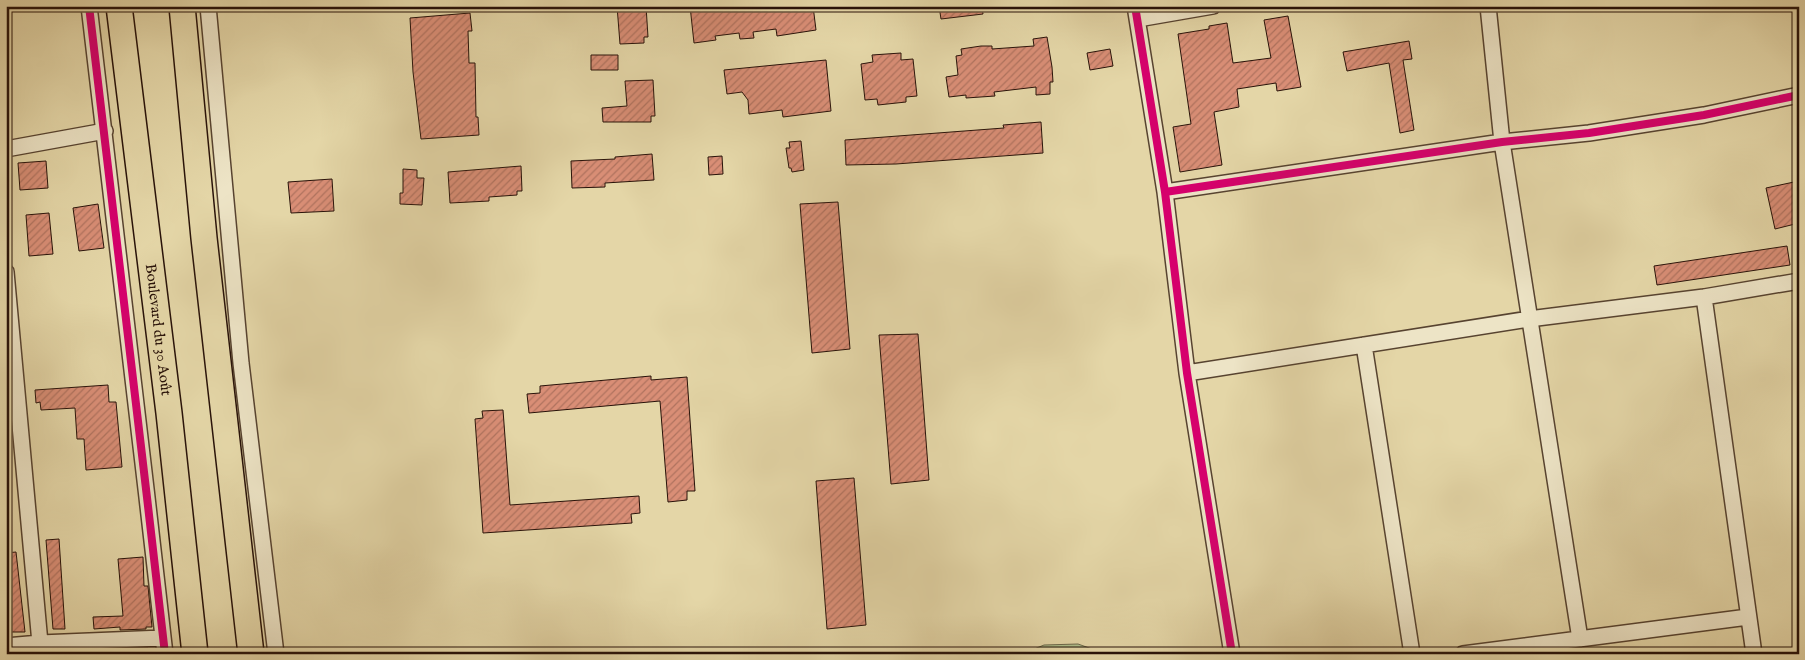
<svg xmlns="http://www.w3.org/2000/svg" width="1805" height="660" font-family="'IM FELL English',serif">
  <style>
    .park { fill: #aebf8c; stroke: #6b684a }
    .building { fill: url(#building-hatch); stroke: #281209 }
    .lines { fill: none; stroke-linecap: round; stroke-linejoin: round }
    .minor-casing { stroke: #574330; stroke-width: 18 }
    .trunk-casing { stroke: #281209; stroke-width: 28 }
    .minor { stroke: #ede4c6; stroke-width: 15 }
    .trunk { stroke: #e4d6a7; stroke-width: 25 }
    .cycleway-casing { stroke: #ede4c6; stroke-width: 11 }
    .cycleway { stroke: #d6006c; stroke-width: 8 }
    .labels { text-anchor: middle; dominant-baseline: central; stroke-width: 5; stroke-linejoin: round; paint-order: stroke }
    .street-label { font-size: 15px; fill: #281209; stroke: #ede4c6 }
  </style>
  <defs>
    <pattern id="building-hatch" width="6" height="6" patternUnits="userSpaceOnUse" patternTransform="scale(1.25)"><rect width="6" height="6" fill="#d98e76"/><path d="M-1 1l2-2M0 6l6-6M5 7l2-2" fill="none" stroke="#b0735f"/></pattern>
  </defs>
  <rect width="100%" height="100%" fill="#e4d6a7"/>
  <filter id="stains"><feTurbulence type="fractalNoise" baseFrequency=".004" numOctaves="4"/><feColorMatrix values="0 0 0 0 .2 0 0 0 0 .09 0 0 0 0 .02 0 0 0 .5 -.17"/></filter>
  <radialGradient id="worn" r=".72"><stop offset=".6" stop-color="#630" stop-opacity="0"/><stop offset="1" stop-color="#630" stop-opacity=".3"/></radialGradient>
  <path class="park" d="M1078,644L1106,654H1022L1044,645Z"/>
  <path class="building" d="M617,6H646L648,37H644V43L620,44Z
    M690,6H813L816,30L777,36L776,29L753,32L754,38L740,39L739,33L715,36L716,40L694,43Z
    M939,6H982L983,14L941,19Z
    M470,13L472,31H468L469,63H475L476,117H478L479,135L421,139L413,72L410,18Z
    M1288,16L1301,87L1277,91L1276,83L1237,89L1239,107L1214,112L1222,165L1180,172L1173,127L1191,124L1178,34L1209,29V26L1227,23L1233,63L1271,58L1264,20Z
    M1047,37L1052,67L1053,82H1050V94L1036,95V87L994,92L995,96L966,98V95L949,97L946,77L958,75L956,56L962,55L961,49L981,46H992V49L1034,46L1033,39Z
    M1409,41L1412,59L1403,60L1414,130L1400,133L1389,63L1347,71L1343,52Z
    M1110,49L1113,66L1090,70L1087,53Z
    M901,53V60L913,59L917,96L906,97V102L878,105L877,99L865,100L861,64L873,62L872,55Z
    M591,55H618V70H591Z
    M826,60L831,111L783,117L782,110L749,114L748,100L742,92L727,94L724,70Z
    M653,80L655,116H651V122H603L602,108L627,106L625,81Z
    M1041,122L1043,153L896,164L846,165L845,140L1004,128L1003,125Z
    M801,141L804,170L792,172L791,168H789L786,148H790L789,142Z
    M652,154L654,180L605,183V187L572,188L571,161L615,159V157Z
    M722,156L723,174L709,175L708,157Z
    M46,161L48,188L20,190L18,163Z
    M521,166L522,191H517V195L489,197V201L450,203L448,172Z
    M403,169L417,170V178H424L422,205L400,204V193H403Z
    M332,179L334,211L291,213L288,182Z
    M1794,182L1799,202V223L1775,229L1766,188Z
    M838,202L850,349L812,353L800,204Z
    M98,204L104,248L79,251L73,208Z
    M49,213L53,254L29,256L26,215Z
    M1787,246L1790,265L1657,285L1654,266Z
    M918,334L929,480L891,484L879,335Z
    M651,376V380L687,377L695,491H687V500L668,502L660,401L529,413L527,394L540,393V386Z
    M108,385L109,402H116L122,467L86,470L84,439H77L75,408L41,410L40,402L36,403L35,390Z
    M503,410L510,505L639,496L640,513L631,514L632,523L483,533L475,419L483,418L482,411Z
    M854,478L866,625L827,629L816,481Z
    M59,539L65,629H53L46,540Z
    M16,552L25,632H6V553Z
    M143,557L144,586H148L152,627H146V629L120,630V627L94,629L93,617L123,616L118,559Z
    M148,648V654H121V649Z"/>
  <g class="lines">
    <g class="minor-casing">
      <path id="minor" d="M89,6C116,222 140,438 165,654
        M208,6L241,363L276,654
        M1135,6L1165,192L1187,373L1232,654
        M1488,6L1502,142L1580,639
        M1138,19L1213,6
        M6,149L105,131
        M1165,192L1502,142L1589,133L1704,115L1799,95
        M6,272L41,654
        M1704,297L1754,654
        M1364,345L1412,654
        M1187,373L1529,319L1704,297L1799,281
        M6,646L40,643L163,638
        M1463,654L1748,617"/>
    </g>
    <g class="trunk-casing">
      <g id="trunk">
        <path id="s1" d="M119,6L169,413L195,654"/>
        <path d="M182,6L204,238L251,654"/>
      </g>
    </g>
    <use href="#minor" class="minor"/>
    <use href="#trunk" class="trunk"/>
    <g class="cycleway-casing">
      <path id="cycleway" d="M89,6C116,222 140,438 165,654
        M1135,6L1165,192L1187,373L1232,654
        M1165,192L1502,142L1589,133L1704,115L1799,95"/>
    </g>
    <use href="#cycleway" class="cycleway"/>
  </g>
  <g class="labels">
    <g class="street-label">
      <text stroke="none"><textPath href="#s1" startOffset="326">Boulevard du 30 Août</textPath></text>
    </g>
  </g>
  <rect width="1805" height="660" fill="none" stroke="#e4d6a7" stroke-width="25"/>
  <rect x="8" y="8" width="1790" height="645" fill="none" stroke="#281209" stroke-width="2.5"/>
  <rect x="12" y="12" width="1780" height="635" fill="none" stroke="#281209"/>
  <rect width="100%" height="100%" filter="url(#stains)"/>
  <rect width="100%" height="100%" fill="url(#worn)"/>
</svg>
